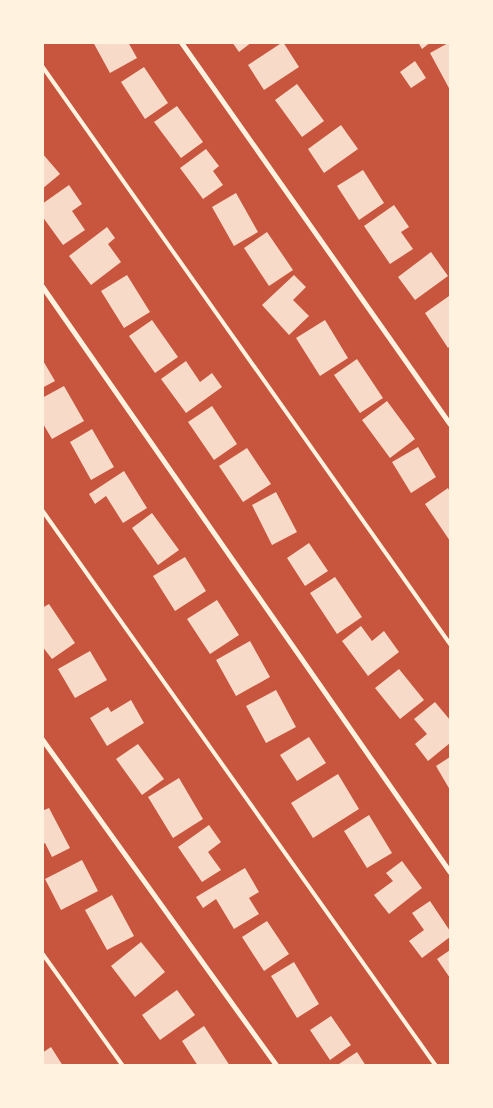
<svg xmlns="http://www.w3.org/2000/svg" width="493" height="1108" font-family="'Varela Round',sans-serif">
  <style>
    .building { fill: #f7dbc8 }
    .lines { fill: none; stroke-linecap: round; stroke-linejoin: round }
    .service { stroke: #fff3e0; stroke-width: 4 }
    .minor { stroke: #fff3e0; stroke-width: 5 }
  </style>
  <rect width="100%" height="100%" fill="#c8553d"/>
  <path class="building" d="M93,42H128L137,58L110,73Z
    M232,42H252L239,52Z
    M283,42L299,67L264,90L248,65Z
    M418,42H431L422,49Z
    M450,42V90L430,53Z
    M415,61L426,78L411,88L400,72Z
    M144,67L168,103L145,119L121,82Z
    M297,84L324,121L302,137L275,100Z
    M177,106L203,142L181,158L154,122Z
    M341,125L358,149L324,173L308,149Z
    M206,149L219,166L213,171L223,185L203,199L180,168Z
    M42,153L60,174L42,189Z
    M363,170L384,203L359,220L337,186Z
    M69,185L82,204L72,211L85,230L63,245L42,216V204Z
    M236,193L258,232L234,246L212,207Z
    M394,205L409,227L401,232L413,249L390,264L364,226Z
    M107,227L115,238L108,244L121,262L91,285L69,256Z
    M267,232L293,270L269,286L244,248Z
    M431,252L448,276L415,300L398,277Z
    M127,275L150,312L124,328L101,291Z
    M294,275L306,287L293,300L309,316L289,335L262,305Z
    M449,296L450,298V346L448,348L425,313Z
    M152,320L178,357L155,373L129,336Z
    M325,320L348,358L320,376L296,338Z
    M42,359L55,381L42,388Z
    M357,359L383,398L360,413L334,375Z
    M186,361L200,382L212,373L222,387L186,413L161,379Z
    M64,386L84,421L52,439L42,422V398Z
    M387,401L415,439L390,458L362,420Z
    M212,406L237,444L214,460L188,422Z
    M92,429L114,467L91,480L70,442Z
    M418,447L436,477L411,493L392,462Z
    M247,448L271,484L243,502L219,466Z
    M124,471L147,508L123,523L106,496L95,504L89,494Z
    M448,488L450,492V541L425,504Z
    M276,492L297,532L272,545L252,505Z
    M152,513L179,550L158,565L132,528Z
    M309,543L328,571L305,586L287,558Z
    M185,557L206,591L175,611L153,576Z
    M335,577L362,617L337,634L310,593Z
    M217,600L239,635L210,654L187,619Z
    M49,604L75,643L52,659L42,646V608Z
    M361,626L372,641L384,631L399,652L368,676L342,641Z
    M250,641L270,677L236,696L216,660Z
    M90,651L107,680L75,698L58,669Z
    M399,669L424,700L400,719L375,688Z
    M276,690L296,727L266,743L246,706Z
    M131,700L144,723L107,746L90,718L108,707L111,712Z
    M435,702L450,720V743L428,761L415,744L427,734L414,719Z
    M309,737L326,763L297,781L280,755Z
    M138,744L164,779L142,795L116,759Z
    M450,757V790L436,766Z
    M338,774L359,809L313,838L291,803Z
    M179,778L203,819L173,838L148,797Z
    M49,808L70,848L52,857L45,843L42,845V811Z
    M369,815L392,853L367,868L344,831Z
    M209,825L221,842L208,852L221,870L202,882L178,847Z
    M82,860L98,891L61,910L45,879Z
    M402,861L422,888L389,914L374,895L393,881L386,873Z
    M245,868L259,892L249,898L259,914L234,929L216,899L203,908L196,897Z
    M112,895L134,936L107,950L85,910Z
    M430,901L450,931V937L422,958L409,941L424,930L412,913Z
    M267,921L289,954L264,971L242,937Z
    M141,942L165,972L135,997L111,966Z
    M450,950V978L437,959Z
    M294,962L319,1004L297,1018L271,976Z
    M177,990L195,1015L160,1040L142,1015Z
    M331,1016L351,1045L330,1060L310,1030Z
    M204,1026L230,1066H198L182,1041Z
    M51,1047L63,1066H42V1053Z
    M357,1052L366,1066H336Z"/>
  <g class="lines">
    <path class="service" d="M42,66L450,644
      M42,510L436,1066
      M42,953L123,1066"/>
    <path class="minor" d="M181,42L450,424
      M42,286L450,872
      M42,739L277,1066"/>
  </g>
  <rect width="493" height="1108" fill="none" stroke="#fff3e0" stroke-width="88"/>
</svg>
